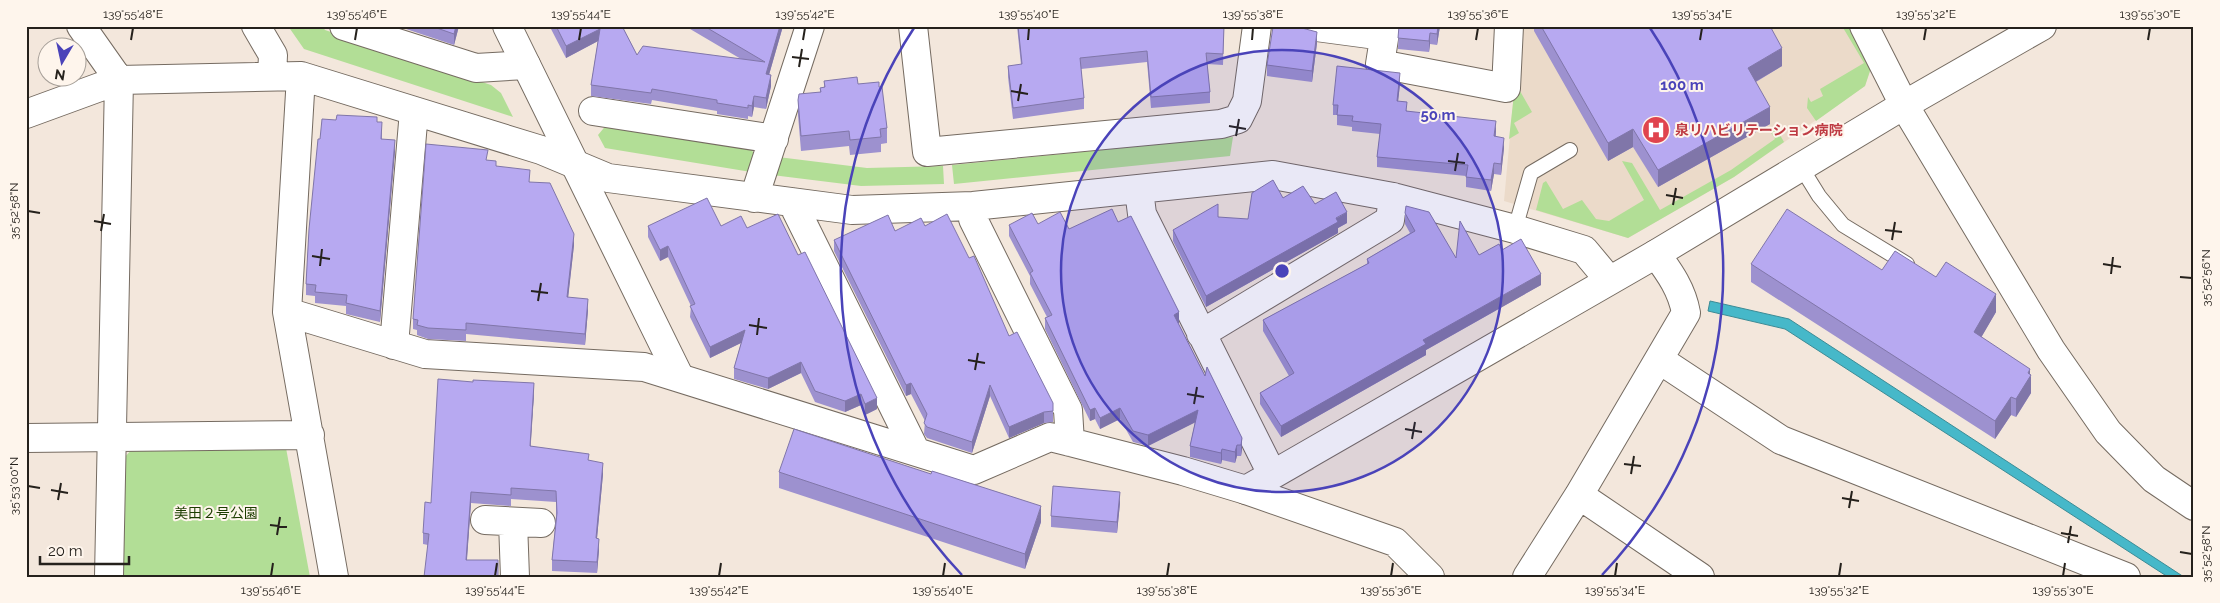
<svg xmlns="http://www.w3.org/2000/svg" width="2220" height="603" font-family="Raleway,'Noto Sans JP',sans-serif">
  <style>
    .built { fill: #ebdac9 }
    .green { fill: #b2de96 }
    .water { fill: #46b8c9; stroke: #3c8b95 }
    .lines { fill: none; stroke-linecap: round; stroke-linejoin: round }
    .service-casing { stroke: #756b61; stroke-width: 16 }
    .minor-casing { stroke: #756b61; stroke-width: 30 }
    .tertiary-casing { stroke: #756b61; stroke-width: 30 }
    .service { stroke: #fff; stroke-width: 14 }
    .minor { stroke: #fff; stroke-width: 28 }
    .tertiary { stroke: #fff; stroke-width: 28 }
    .wall { fill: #9d91cf }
    .shaded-wall { fill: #8076a9 }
    .building { fill: #b7a9f1; stroke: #8076a9 }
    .ticks { fill: none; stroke: #25211c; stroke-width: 2 }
    .ring { fill: none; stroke: #4a43b9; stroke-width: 2.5 }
    .labels { text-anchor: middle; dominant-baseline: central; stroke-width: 4; stroke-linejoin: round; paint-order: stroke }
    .health-label { font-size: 14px; font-weight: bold; fill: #be3a42; stroke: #fef5ec; text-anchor: start }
    .park-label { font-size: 14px; fill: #1d3d00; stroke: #fef5ec }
    .centre { fill: #4a43b9; stroke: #fef5ec; stroke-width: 2.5 }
    .ring-label { font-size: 15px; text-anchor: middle; font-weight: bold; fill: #4a43b9; stroke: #fef5ec; stroke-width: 4; stroke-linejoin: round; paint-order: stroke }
    .neatline { fill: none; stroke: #25211c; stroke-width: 2 }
    .ticks-label { font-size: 12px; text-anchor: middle; fill: #25211c }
  </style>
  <rect width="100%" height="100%" fill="#f3e7dc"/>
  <path class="built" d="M1512,26H1851L1872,65L1865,86L1734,177L1628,238L1504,201L1513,103Z"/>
  <path class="green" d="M288,26H322L325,30L491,85L501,93L513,117L304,49Z
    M1512,26L1516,84L1532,112L1514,123L1519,133L1509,139L1513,103Z
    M1842,26H1851L1872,65L1865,86L1816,121L1807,108L1808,97L1811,102L1823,96L1820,89L1864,63Z
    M608,123L749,146L755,155L751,172L605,148L598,135Z
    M1776,128L1784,142L1734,177L1628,238L1536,210L1543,183L1546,181L1563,209L1582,200L1596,219L1609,221L1644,200L1622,161L1632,163L1660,210L1731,170L1775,139L1770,131Z
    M1233,137L1230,156L954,184L952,165Z
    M778,157L867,168L943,166L944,184L861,186L772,175Z
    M134,447L286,448L310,577H121L124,458Z"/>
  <path class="water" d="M1710,301L1789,319L2184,577H2168L1785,329L1708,311Z"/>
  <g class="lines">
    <g class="service-casing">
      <path id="service" d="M1801,167L1819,196L1843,225L1907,264
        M1515,229L1531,173L1570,150"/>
    </g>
    <g class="minor-casing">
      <path id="minor" d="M81,26L119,80L109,577
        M256,26L273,55L272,76
        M344,26L476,68L526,65
        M913,26L927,152L1221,124L1238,119L1247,101L1257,26
        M1309,26L1384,36
        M1386,26L1380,64L1506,88L1509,26
        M1864,26L1904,105L2051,350L2108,432L2154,479L2194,506
        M301,76L287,312L334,577
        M593,111L774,139
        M26,114L119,80L301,76L541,150L608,178L852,210L973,206L1273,175L1393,197L1515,229L1584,250L1609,280
        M1139,190L1142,214L1272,474
        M754,198L810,26
        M792,202L915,450
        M973,206V219L1068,410L1070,442
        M287,312L425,354L644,367L974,470L1050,437L1070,442L1183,471L1246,490L1395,542L1430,577
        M1201,334L1390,220L1393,197
        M394,345L414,111
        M1660,360L1781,440L2126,577
        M26,438L310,435
        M1579,495L1700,577
        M485,520L541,523
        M513,522L515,577
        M1527,577L1579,495L1686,313C1682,290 1670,273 1656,254"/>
    </g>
    <g class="tertiary-casing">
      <path id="tertiary" d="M507,26L679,376
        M1246,490L1656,254L1904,105L2042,26"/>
    </g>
    <use href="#service" class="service"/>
    <use href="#minor" class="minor"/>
    <use href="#tertiary" class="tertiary"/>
  </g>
  <path class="wall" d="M403,26H459L454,45L403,28Z
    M551,26H622L637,55L741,59L685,26H783L769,75L771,86L766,109L754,107L752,117L748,116V119L717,114V111L652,100L651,104L591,96V85L598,41L566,58L551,29Z
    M1017,26H1224L1223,65L1207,64L1210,92V103L1151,108L1147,62L1081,69L1084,98V109L1013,119L1008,77V66L1021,65Z
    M1399,26H1440L1437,45L1430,44L1429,52L1398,49Z
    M1534,26H1770L1782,66L1756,82L1770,124L1658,187L1633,147L1608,161L1534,31Z
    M1317,43L1312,82L1267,76V65Z
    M824,81L879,87L887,128V143L881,144V152L850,155L849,146L801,151L798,115V100L820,92V88L824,87Z
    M1400,84L1398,101L1407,111L1496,131V136L1504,148L1501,175L1494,174L1491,191L1466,187V176L1377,167V157L1380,134L1352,131V127L1337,125V115H1333V105Z
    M377,122L382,133V139L395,151L380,322L346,314V306L315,303V296L306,295V284L320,139Z
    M488,160L496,166L530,182L574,245L568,297L588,310L585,345L466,334V341L428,339L417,335V330L413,329V319Z
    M1283,198L1315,204L1347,223L1338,228V233L1206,307L1173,241V230L1248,219Z
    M1405,213L1456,258L1479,255L1502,250L1541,285L1426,350V355L1281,437L1260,404V393L1289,376L1263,331V320L1367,264V259L1410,233L1405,224Z
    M1118,222L1179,323H1178L1205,376L1242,438V449L1241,456H1237L1235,463L1222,460L1221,464L1190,457V446L1195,422L1148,446L1133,442L1120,419L1100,429L1095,419L1090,421L1045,329V318L1047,317L1030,284V276L1009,236V225L1038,224L1069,229Z
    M648,226H721L747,228L798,255L877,409L865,415L861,405L845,412L815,402L801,373L768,389L734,379V368L741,343L710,358L690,317L691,306L668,257L660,261L648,237Z
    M925,226L1009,336L1053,411V422L1044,423L1009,438L990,396L972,453L927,438L924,434L925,421L911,394L906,396L834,251V240L895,231Z
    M1751,264L1936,277L1996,312L1981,337L2030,374L2031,393L2016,417L2011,415L1995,439L1751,282Z
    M534,394L530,446L589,460L603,474L597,538L599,550L597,573L552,571V560L556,517V502L511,499V506L471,503L467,560L498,577L428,545L423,544V533L431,503Z
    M779,472L1041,522L1025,569L779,488Z
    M1120,503L1117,533L1051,527V516Z"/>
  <path class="shaded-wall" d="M456,26H459L454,45V34Z
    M780,26H783L766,85V74Z
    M1438,26H1440L1437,45V34Z
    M600,29V40L566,58V46Z
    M1317,32V43L1312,82V71Z
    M1430,33V44L1429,52V41Z
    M1782,48V66L1748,86V68Z
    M1400,73V84L1397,111V101Z
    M771,75V86L766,109V98Z
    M754,96V107L752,117V106Z
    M1770,107V124L1658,187V170Z
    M1496,121V131L1494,146V136Z
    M1633,129V147L1608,161V143Z
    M1504,138V148L1501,175V164Z
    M395,140V151L380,322V311Z
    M1494,163V174L1491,191V180Z
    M1347,212V223L1338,228V233L1206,307V296Z
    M574,234V245L567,308V297Z
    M668,246V257L660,261V250Z
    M1541,274V285L1426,350V355L1281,437V426L1423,340Z
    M1996,294V312L1974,350V332Z
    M588,299V310L585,345V334Z
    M1179,312V323L1174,326V315Z
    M745,330V341L710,358V347Z
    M801,362V373L768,389V378Z
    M2030,369V377L2031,375V393L2016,417V399Z
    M534,383V394L530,457V446Z
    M911,383V394L906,396V385Z
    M990,385V396L972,453V442Z
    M861,394V405L845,412V401Z
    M2011,397V415L1995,439V421Z
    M877,398V409L865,415V404Z
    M1095,408V419L1090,421V410Z
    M1120,408V419L1100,429V418Z
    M1198,410V421L1148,446V435Z
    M1044,412V423L1009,438V427Z
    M1242,438V449L1241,456V445Z
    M1237,445V456L1235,463V452Z
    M1222,449V460L1221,464V453Z
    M603,463V474L596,549V538Z
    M471,492V503L466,571V560Z
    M1120,492V503L1117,533V522Z
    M1041,506V522L1025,569V554Z
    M599,539V550L597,573V562Z"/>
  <path class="building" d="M431,26H456L454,34Z
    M556,26H622L637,55L643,46L765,62L704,26H780L766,74L771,75L766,98L754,96L752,106L748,105V108L717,103V100L652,89L651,93L591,85L600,29L566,46Z
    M1018,26H1224L1223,54L1206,53L1210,92L1151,97L1147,51L1080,58L1084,98L1013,108L1008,66L1022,64Z
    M1399,26H1438L1437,34L1430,33L1429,41L1398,38Z
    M1541,26H1770L1782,48L1748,68L1770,107L1658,170L1633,129L1608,143Z
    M1273,27L1302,28L1317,32L1312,71L1267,65Z
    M1337,66L1400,73L1397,101L1407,102L1406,111L1496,121L1494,136L1504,138L1501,164L1494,163L1491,180L1466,177L1468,165L1377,157L1381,124L1352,121L1353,116L1337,115L1338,105H1333Z
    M857,77L858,84L879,82V87H882L887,128L880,129L881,137L850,140L849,131L801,136L798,100L799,94L821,92L820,88L825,87L824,81Z
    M337,115L377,117V122H382L381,139L395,140L380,311L346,303L347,295L315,292L316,285L306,284L309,229L318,139H320L322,119L336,120Z
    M426,144L488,150L486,160L496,161V166L530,170L529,182L550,183L574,234L567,297L588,299L585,334L466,323V330L428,328L417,325L418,320L413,319Z
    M1273,180L1283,198L1303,186L1315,204L1336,192L1347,212L1336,218L1338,222L1206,296L1173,230L1218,204V217L1248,219L1252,193Z
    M707,198L721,226L741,216L747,228L778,214L798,255L805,252L877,398L865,404L861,394L845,401L815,391L801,362L768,378L734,368L745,330L710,347L690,306L695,304L668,246L660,250L648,226Z
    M1406,206L1429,212L1456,258L1460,221L1479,255L1499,244L1502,250L1521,239L1541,274L1423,340L1426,344L1281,426L1260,393L1294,373L1263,320L1369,263L1367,259L1415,231L1405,213Z
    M1112,209L1118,222L1131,216L1179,312L1174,315L1205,376L1207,367L1242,438L1241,445H1237L1235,452L1222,449L1221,453L1190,446L1198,410L1148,435L1133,431L1120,408L1100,418L1095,408L1090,410L1045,318L1052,315L1030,273L1033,271L1009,225L1032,213L1038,224L1060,212L1069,229Z
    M1787,209L1882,270L1895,251L1936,277L1946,262L1996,294L1974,332L2030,369L2028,373L2031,375L2016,399L2011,397L1995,421L1751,264Z
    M947,214L969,258L974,256L1009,336L1017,332L1053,403V411L1044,412L1009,427L990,385L972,442L927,427L924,423L927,414L911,383L906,385L834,240L888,215L895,231L921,218L925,226Z
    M438,379L473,382V380L534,383L530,446L589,454L588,460L603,463L596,538L599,539L597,562L552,560L557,513L556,491L511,488V495L471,492L466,560H498V577H424L429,534L423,533L425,502L431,503Z
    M794,429L931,474L932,471L1041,506L1025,554L779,472Z
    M1053,486L1120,492L1117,522L1051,516Z"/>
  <path class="ticks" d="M131,40L133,28M355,40L357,28M579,40L581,28M803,40L805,28M1028,40L1029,28M1252,40L1253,28M1476,40L1478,28M1700,40L1702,28M1924,40L1926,28M2148,40L2150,28M792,57L809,59M799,67L802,49M1011,91L1028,94M1018,101L1021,84M1229,126L1246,129M1236,136L1239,119M1448,161L1465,163M1455,171L1458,153M1666,195L1683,198M1673,205L1676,188M28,211L40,213M94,221L111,224M1885,230L1902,232M101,231L104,214M1892,240L1895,222M312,256L330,259M2103,264L2121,267M320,266L322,249M2111,274L2113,257M2180,277L2192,278M531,291L548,293M538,301L541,283M749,325L767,328M757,335L759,318M968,360L985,363M975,370L978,353M1187,394L1204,397M1194,404L1197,387M1405,429L1422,432M1412,439L1415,422M1624,464L1641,466M1631,474L1634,456M28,486L40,488M51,490L68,493M1842,498L1859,501M58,500L61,483M1849,508L1852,491M270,525L287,527M2061,533L2078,536M277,535L280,517M2068,543L2071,526M2180,552L2192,554M271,576L273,563M495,576L497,563M719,576L721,563M943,576L945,563M1167,576L1169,563M1391,576L1393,563M1615,576L1617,563M1839,576L1841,563M2063,576L2065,563"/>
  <circle cx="1282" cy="271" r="221" fill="#4a43b9" fill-opacity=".12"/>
  <g class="ring">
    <circle cx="1282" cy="271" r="221"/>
    <path d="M962 575A441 441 0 0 1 914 28M1650 28A441 441 0 0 1 1602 575"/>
  </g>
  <defs>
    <g id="hospital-disc" transform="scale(1.4375)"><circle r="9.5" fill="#e0444e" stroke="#fef5ec"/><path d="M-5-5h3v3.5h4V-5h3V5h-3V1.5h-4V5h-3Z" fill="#fff"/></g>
  </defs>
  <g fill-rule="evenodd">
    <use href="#hospital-disc" x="1656" y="130"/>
  </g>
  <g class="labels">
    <g class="health-label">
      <text x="1675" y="130">泉リハビリテーション病院</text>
    </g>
    <g class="park-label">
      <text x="216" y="513">美田２号公園</text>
    </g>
  </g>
  <circle cx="1282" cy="271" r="8" class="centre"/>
  <g class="ring-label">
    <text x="1682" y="90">100 m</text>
    <text x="1438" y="120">50 m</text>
  </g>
  <rect width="2220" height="603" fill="none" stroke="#fef5ec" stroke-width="55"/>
  <g transform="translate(62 62) rotate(189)"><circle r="24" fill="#fef5ec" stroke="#a7a099"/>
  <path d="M0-4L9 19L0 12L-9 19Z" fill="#4a43b9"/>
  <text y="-8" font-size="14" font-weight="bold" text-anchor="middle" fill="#25211c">N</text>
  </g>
  <path d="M40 556v8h89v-8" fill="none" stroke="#25211c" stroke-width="2.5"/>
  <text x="48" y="556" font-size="15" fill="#25211c" stroke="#fef5ec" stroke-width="4" paint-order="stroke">20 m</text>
  <rect x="28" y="28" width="2164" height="548" class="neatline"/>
  <g class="ticks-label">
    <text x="133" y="18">139°55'48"E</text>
    <text x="357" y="18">139°55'46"E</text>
    <text x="581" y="18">139°55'44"E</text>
    <text x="805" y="18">139°55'42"E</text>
    <text x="1029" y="18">139°55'40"E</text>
    <text x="1253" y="18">139°55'38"E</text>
    <text x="1478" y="18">139°55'36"E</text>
    <text x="1702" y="18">139°55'34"E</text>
    <text x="1926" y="18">139°55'32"E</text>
    <text x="2150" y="18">139°55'30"E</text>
    <text transform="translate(14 211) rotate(-90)" y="4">35°52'58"N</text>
    <text transform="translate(2206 278) rotate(-90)" y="4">35°52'56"N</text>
    <text transform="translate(14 486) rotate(-90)" y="4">35°53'00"N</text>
    <text transform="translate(2206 554) rotate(-90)" y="4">35°52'58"N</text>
    <text x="271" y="594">139°55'46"E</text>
    <text x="495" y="594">139°55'44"E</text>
    <text x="719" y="594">139°55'42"E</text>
    <text x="943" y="594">139°55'40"E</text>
    <text x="1167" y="594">139°55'38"E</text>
    <text x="1391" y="594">139°55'36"E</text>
    <text x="1615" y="594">139°55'34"E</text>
    <text x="1839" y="594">139°55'32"E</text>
    <text x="2063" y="594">139°55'30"E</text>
  </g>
</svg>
